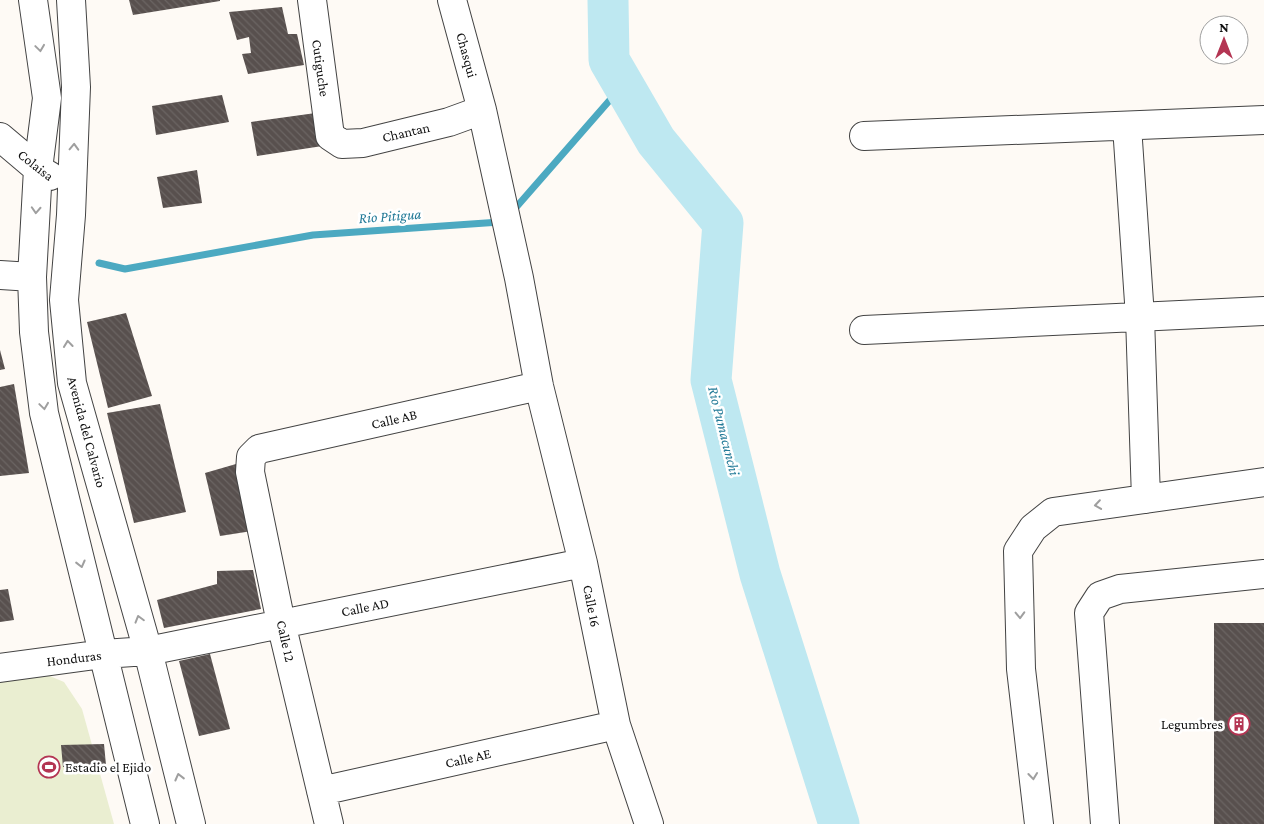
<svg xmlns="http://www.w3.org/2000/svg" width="1264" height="824" font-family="'Crimson Pro',serif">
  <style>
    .pitch { fill: #eaeed1 }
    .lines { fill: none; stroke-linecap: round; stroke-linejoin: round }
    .stream { stroke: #4ca9c1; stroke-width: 7 }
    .river { stroke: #bee8f1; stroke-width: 41 }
    .building { fill: url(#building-back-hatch) }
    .minor-casing { stroke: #434343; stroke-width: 30 }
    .minor { stroke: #fff; stroke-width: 28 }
    .oneway { stroke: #9f9f9f }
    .labels { text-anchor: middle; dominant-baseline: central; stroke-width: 5; stroke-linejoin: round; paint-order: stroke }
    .street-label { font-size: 14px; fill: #101010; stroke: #fff }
    .poi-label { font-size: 14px; fill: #101010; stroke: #fff; text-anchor: end }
    .water-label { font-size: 15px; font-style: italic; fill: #247b98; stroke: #fff }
  </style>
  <defs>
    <pattern id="building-back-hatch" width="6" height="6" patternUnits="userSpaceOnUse" patternTransform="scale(1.25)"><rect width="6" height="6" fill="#58504e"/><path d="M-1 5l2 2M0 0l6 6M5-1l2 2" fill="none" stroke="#6b6563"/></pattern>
  </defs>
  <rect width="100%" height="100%" fill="#fefaf5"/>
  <path class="pitch" d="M38,671L64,682L82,709L114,824H0V675Z"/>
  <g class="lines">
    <path class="stream" d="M512,212L623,85
      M99,263L125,269L313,235L500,222"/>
    <path class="river" d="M608,0L609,60L656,141L723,223L711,380L760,574L839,824"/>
  </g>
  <path class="building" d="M129,0H220V1L133,15Z
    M282,7L288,34H297L304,65L248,74L242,54L251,53L249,37L237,40L229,12Z
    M222,95L229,122L156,135L152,106Z
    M323,112L329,145L257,156L251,122Z
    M197,170L202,203L163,208L157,177Z
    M126,313L152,396L108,408L87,322Z
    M0,350L5,369L0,370Z
    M14,384L29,473L0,476V387Z
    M160,404L186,512L134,523L107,413Z
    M236,464L252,531L220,536L205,473Z
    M253,570L261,609L164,628L157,600L217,584V571Z
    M8,589L14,620L0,622V590Z
    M1214,623H1264V824H1214Z
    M210,654L230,729L199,736L179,661Z
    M104,744L106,765L63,767L61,745Z"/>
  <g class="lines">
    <g class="minor-casing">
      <path id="minor" d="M33,0L47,98L38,169L32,277L34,332L44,413L145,824
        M71,0L76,87L71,215L64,300L72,383L148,651L191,824
        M312,0L330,136L342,144L363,143L449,122L482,110
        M452,0L482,110L519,278L539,386L583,563L616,725L649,824
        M1127,126L1140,317L1146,499
        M864,136L1264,120
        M0,137L38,169L50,176
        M0,275L32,277
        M864,330L1264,311
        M0,668L103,654L148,651L583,563
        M321,791L616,725
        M329,824L281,623L250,472L251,457L259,449L539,386
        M1039,824L1021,669L1018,551L1033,528L1053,512L1264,482
        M1105,824L1089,613L1100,596L1120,589L1264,574"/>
    </g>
    <use href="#minor" class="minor"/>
  </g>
  <defs><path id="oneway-chevron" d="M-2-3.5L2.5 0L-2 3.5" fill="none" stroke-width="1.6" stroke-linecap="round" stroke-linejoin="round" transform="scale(1.25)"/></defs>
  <g class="oneway">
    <use href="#oneway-chevron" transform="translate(40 48) rotate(82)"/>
    <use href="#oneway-chevron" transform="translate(74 147) rotate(-88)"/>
    <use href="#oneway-chevron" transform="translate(36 210) rotate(93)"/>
    <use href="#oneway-chevron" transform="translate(68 344) rotate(-96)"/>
    <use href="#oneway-chevron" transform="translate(44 406) rotate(82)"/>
    <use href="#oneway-chevron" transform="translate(1098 505) rotate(172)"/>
    <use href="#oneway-chevron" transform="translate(81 564) rotate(76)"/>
    <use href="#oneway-chevron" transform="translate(1020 615) rotate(88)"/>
    <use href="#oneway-chevron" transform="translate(139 619) rotate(-106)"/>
    <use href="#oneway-chevron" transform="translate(1033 776) rotate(84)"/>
    <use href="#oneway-chevron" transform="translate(179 777) rotate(-104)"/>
  </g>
  <defs>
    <g id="building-ring" transform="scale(1.125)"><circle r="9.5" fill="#fff" stroke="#b43553" stroke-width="1.5"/><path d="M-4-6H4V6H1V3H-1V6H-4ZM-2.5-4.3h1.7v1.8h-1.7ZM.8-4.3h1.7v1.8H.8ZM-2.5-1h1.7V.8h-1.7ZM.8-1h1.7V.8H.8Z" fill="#b43553"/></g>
    <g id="stadium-ring" transform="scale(1.125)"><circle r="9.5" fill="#fff" stroke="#b43553" stroke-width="1.5"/><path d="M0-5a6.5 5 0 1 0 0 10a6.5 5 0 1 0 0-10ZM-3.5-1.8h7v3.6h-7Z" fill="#b43553"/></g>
  </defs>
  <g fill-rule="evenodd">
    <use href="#building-ring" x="1239" y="724"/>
    <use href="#stadium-ring" x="49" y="767"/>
  </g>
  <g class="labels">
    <g class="street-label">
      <text transform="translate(467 55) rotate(75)">Chasqui</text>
      <text transform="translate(321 68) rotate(82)">Cutiguche</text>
      <text transform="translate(406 132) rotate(-13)">Chantan</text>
      <text transform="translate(36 165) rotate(38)">Colaisa</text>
      <text transform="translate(394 419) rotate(-13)">Calle AB</text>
      <text transform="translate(87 432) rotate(75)">Avenida del Calvario</text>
      <text transform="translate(592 606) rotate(79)">Calle 16</text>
      <text transform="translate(365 607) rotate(-11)">Calle AD</text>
      <text transform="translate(286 641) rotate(77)">Calle 12</text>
      <text transform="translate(74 658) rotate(-7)">Honduras</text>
      <text transform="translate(468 758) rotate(-13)">Calle AE</text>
    </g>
    <g class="poi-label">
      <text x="1223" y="724">Legumbres</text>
      <text x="65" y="767" text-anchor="start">Estadio el Ejido</text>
    </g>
    <g class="water-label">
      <text transform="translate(390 216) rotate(-4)">Rio Pitigua</text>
      <text transform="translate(724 431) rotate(76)">Rio Pumacunchi</text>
    </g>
  </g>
  <g transform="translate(1224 40)"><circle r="24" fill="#ffffff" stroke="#9f9f9f"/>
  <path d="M0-4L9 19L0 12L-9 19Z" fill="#b43553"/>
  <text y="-8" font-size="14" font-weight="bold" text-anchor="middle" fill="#101010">N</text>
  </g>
</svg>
